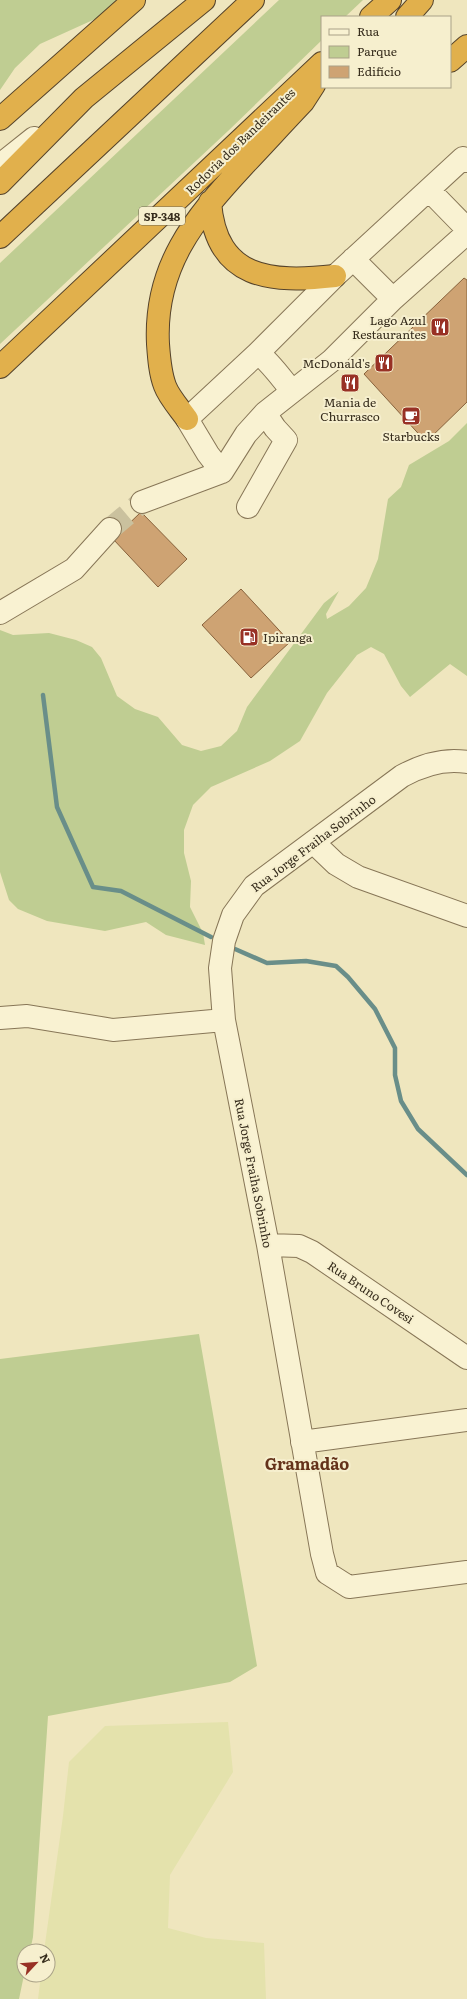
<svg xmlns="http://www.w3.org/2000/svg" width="467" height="1999" font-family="Literata,serif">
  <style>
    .farmland { fill: #e4e2ac }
    .green { fill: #bfcd92 }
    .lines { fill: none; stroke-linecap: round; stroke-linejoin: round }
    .stream { stroke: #698e89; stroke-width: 4.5 }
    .building { fill: #cea373; stroke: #87623c }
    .minor-tunnel { stroke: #cac19e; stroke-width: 22; stroke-dasharray: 22 11; stroke-linecap: butt }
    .minor-casing { stroke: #877657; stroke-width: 24 }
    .highway-casing { stroke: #55432b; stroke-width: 24 }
    .minor { stroke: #f9f2d2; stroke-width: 22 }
    .highway { stroke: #e1b04c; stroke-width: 22 }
    .labels { text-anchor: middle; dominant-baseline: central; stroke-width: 4; stroke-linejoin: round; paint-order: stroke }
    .shield { fill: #f6efce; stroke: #706651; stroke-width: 1 }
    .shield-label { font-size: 11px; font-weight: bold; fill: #362c1c }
    .street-label { font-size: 12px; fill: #362c1c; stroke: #f6efce }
    .poi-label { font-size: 12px; fill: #362c1c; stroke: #f6efce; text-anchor: end }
    .district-label { font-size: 16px; font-weight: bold; fill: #64321a; stroke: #f6efce }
  </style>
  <rect width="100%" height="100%" fill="#efe6be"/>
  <path class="farmland" d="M228,1722L233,1772L170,1875L168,1928L206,1938L264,1943L266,1999H38L41,1975H48V1951H44L63,1816L69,1762L105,1726Z"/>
  <path class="green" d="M0,0H129L126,5L40,44L15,68L0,90Z
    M279,0H363L345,17H322V40L228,131L0,344V263Z
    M467,423V676L450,664L410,697L401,686L384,654L371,647L357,655L327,693L300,741L270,761L211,787L193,805L184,830V853L191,881L190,907L203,933L205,945L166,935L146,922L105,931L47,921L18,909L9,900L0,872V630L13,635L49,633L76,640L92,647L101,658L117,696L135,709L158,717L182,745L201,751L221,746L237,731L247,707L324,603L339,591L326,614L327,619L349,606L366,588L378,559L388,499L401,487L409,465L449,441Z
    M199,1334L257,1666L230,1682L48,1716L33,1937L30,1951H24V1975L19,1999H0V1359Z"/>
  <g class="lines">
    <path class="stream" d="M43,695L57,807L93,887L121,891L211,937
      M235,949L267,963L306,961L336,966L348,977L375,1009L395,1048V1075L401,1101L418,1129L467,1175"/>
  </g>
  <path class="building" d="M464,278L467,280V402L426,442L364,374Z
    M141,512L187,559L158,587L113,539Z
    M241,589L290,642L251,678L202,625Z"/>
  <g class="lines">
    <path class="minor-tunnel" d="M110,529L142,502"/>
    <g class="minor-casing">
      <path id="minor" d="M0,165L34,138
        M429,190L467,229
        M353,259L393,299
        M292,391C281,378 271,363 258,353L335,276L463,158L467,161
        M222,472L208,454L187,419L258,353
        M142,502L222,472L246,434L265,413
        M248,507L286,440L275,428L265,413L331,361L393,299L467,233
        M0,613L74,569L110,529
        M467,762C444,758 422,765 402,776L254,886L233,915L224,941L220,968L224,1020L268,1245L322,1554L327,1573L349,1587L467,1572
        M313,842L336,864L358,877L467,916
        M0,1018L27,1016L113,1030L224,1020
        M268,1245L299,1246L312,1252L467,1358
        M302,1442L467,1420"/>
    </g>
    <g class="highway-casing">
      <path id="highway" d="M371,17L390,0
        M407,17L422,0
        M450,61L467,46
        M0,119L134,0
        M0,183L84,98L204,0
        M210,202C216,280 271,283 335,276
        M0,237L253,0
        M0,367L322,63
        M187,419C180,409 169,397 165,386C160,373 159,358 158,344C154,267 194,219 243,166C263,145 283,123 303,102L314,85"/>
    </g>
    <use href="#minor" class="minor"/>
    <use href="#highway" class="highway"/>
  </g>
  <defs>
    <g id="restaurant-square" transform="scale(1)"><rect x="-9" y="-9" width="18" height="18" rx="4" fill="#983125" stroke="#f6efce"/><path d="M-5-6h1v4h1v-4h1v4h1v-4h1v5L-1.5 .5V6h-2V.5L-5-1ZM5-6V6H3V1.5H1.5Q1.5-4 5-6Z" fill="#fff"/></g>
    <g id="cafe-square" transform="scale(1)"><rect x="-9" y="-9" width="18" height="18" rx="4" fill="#983125" stroke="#f6efce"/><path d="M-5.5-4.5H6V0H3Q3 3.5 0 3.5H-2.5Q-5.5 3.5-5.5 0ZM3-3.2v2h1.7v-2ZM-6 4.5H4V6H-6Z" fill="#fff"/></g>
    <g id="fuel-square" transform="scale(1)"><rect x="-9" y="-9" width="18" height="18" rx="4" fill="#983125" stroke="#f6efce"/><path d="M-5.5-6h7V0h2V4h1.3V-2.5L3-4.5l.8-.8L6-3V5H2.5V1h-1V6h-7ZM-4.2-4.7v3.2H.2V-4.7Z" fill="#fff"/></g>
  </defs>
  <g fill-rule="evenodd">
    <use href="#restaurant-square" x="440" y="327"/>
    <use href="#restaurant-square" x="384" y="363"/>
    <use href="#restaurant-square" x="350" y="383"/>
    <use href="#cafe-square" x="411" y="416"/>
    <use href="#fuel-square" x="249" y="637"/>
  </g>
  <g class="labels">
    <rect class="shield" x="139" y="207" width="46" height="18" rx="3"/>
    <g class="shield-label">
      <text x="162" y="216">SP-348</text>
    </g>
    <g class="street-label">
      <text transform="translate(240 141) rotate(-44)">Rodovia dos Bandeirantes</text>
      <text transform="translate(313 843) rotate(-37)">Rua Jorge Fraiha Sobrinho</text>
      <text transform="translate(254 1173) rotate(79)">Rua Jorge Fraiha Sobrinho</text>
      <text transform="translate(371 1292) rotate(34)">Rua Bruno Covesi</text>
    </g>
    <g class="poi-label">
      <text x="426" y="320">Lago Azul<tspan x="426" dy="14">Restaurantes</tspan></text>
      <text x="370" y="363">McDonald's</text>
      <text x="350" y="402" text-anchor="middle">Mania de<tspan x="350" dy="14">Churrasco</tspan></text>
      <text x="411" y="436" text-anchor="middle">Starbucks</text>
      <text x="263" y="637" text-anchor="start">Ipiranga</text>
    </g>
    <g class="district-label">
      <text x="307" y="1463">Gramadão</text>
    </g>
  </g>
  <rect x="321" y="16" width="130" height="72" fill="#f6efce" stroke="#a9a187"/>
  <rect x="329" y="29" width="20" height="6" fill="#f9f2d2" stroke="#a9a187"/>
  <text x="357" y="36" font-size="12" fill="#362c1c">Rua</text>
  <rect x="329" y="46" width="20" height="12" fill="#bfcd92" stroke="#a9a187"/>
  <text x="357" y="56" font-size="12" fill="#362c1c">Parque</text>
  <rect x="329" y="66" width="20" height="12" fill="#cea373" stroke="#a9a187"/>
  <text x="357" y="76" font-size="12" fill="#362c1c">Edifício</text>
  <g transform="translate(36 1963) rotate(64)"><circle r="19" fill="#f6efce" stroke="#a9a187"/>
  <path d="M0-3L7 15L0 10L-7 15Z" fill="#983125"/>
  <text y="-6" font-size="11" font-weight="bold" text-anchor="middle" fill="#362c1c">N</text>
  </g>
</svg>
